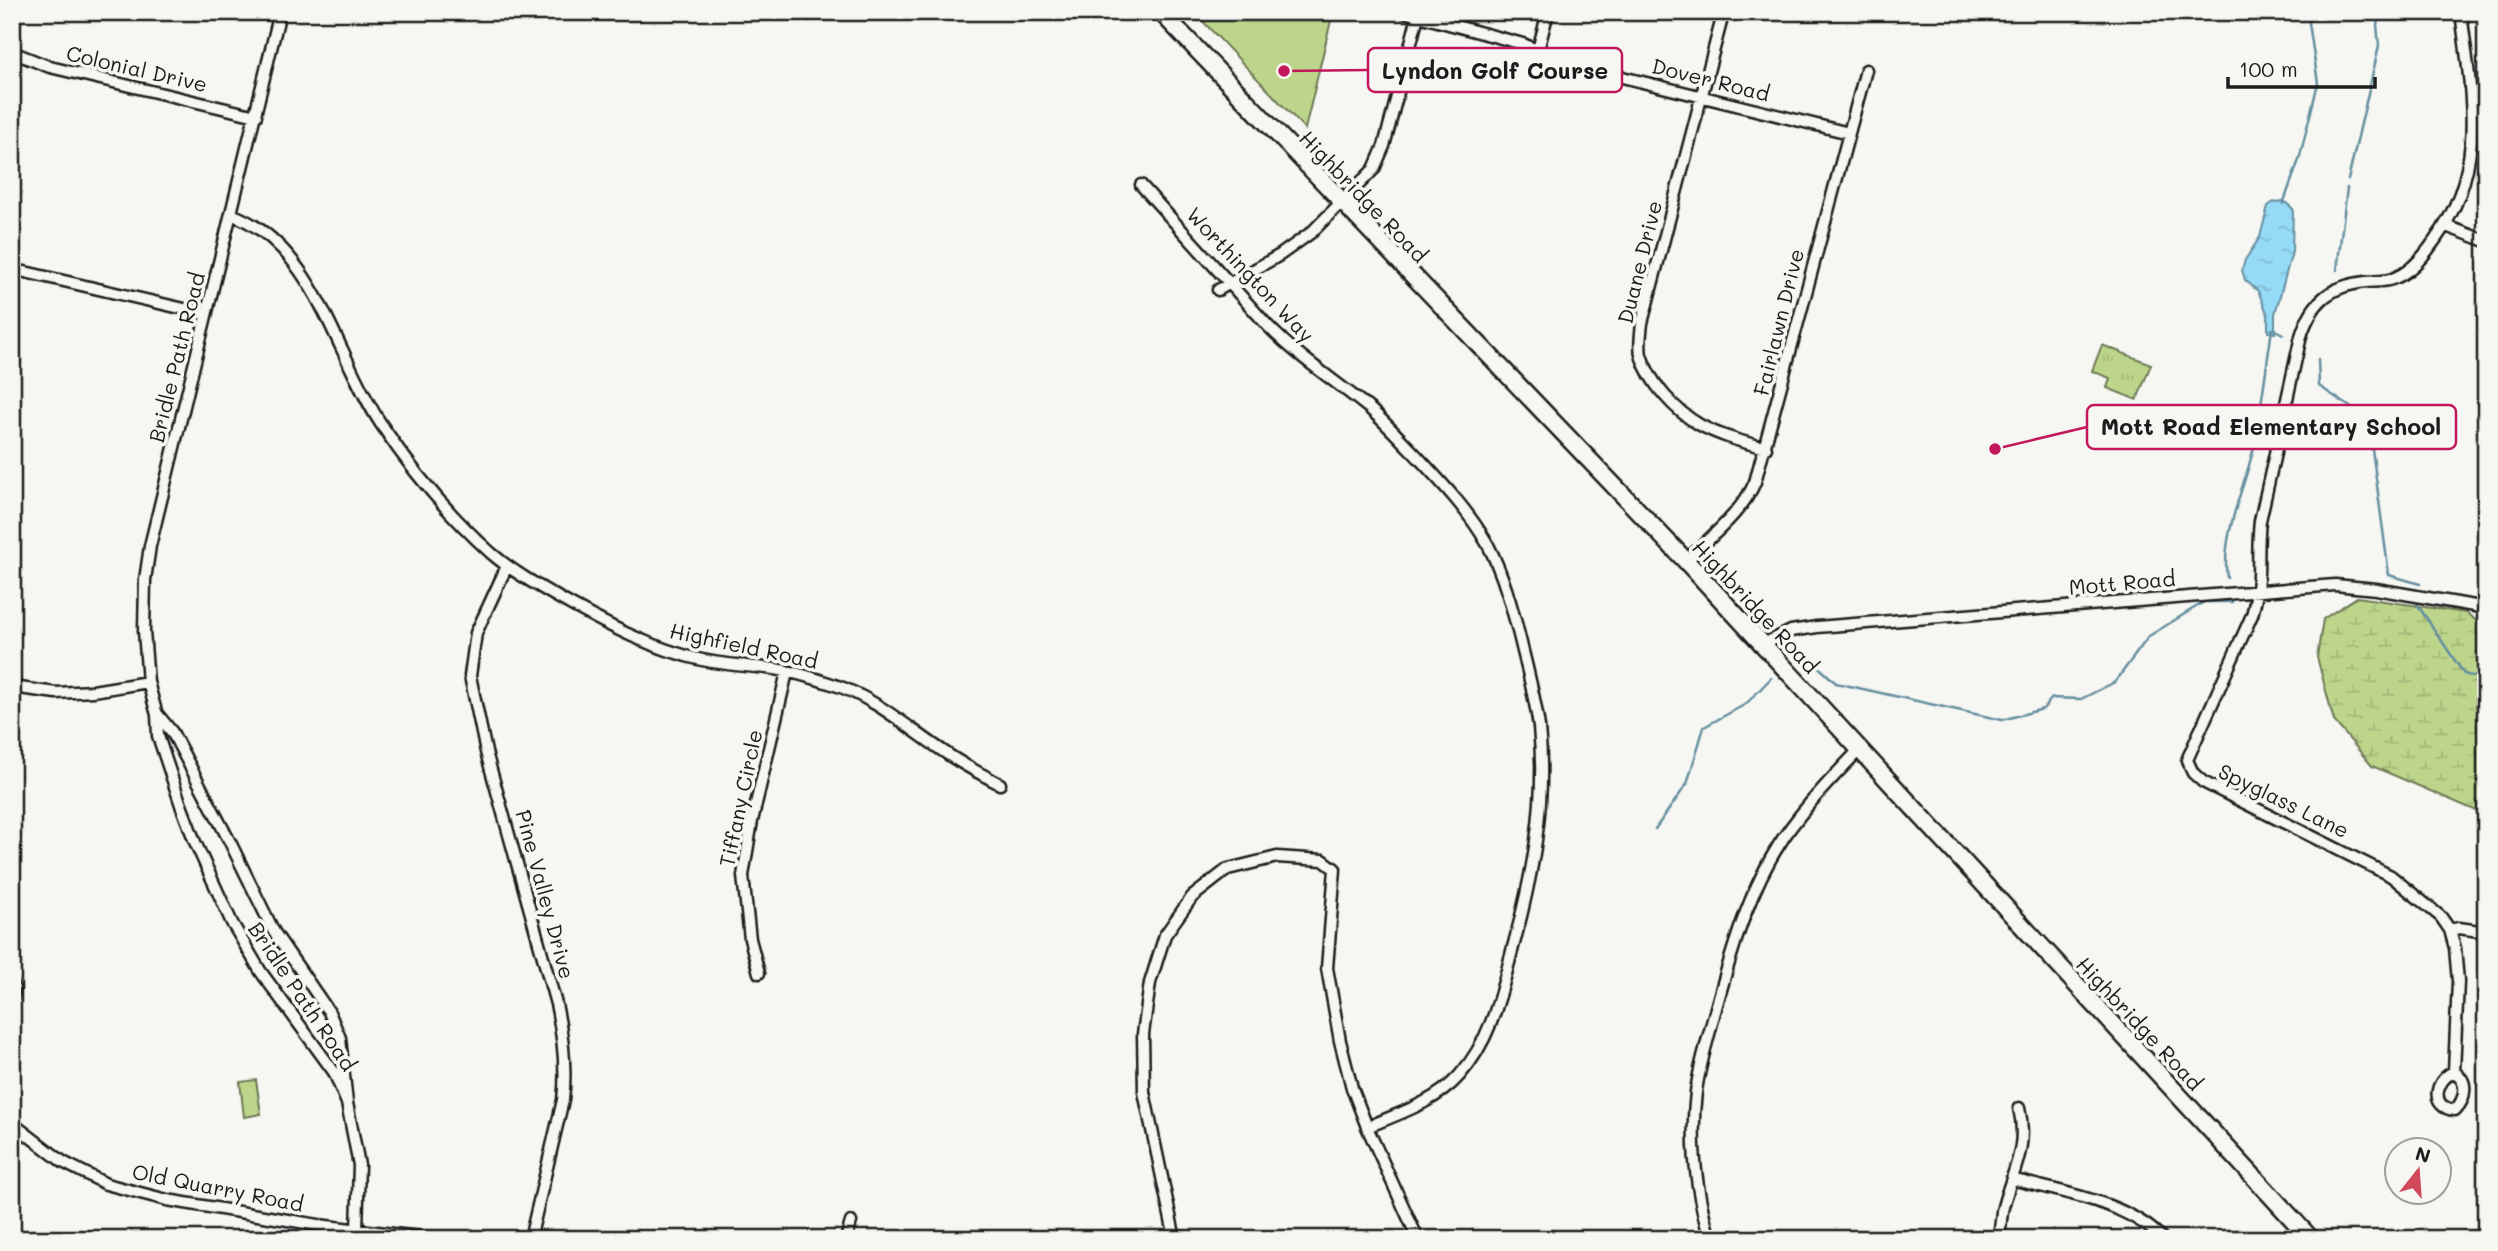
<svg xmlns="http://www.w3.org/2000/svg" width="2498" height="1251" font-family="Mali,sans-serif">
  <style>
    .grass { fill: #bdd58b; stroke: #6c7854; stroke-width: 2 }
    .wetland { fill: url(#wetland-marsh); stroke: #6c7854; stroke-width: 2 }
    .park { fill: url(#park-tufts); stroke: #6c7854; stroke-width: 2 }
    .water { fill: url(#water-ripples); stroke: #658f9f; stroke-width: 2 }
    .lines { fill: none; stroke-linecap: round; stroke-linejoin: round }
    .stream { stroke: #658f9f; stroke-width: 2.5 }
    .minor-casing { stroke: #1c1c1c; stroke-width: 15 }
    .trunk-casing { stroke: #1c1c1c; stroke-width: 21 }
    .minor { stroke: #f6f6f2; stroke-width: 10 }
    .trunk { stroke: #f6f6f2; stroke-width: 16 }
    .labels { text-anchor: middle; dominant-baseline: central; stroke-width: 7; stroke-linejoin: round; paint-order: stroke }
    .street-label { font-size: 21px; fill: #1c1c1c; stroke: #f6f6f2 }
    .leader { fill: none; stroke: #c2185b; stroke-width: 2.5 }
    .callout-dot { fill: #c2185b; stroke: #f6f6f2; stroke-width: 2.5 }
    .callout { fill: #f6f6f2; stroke: #c2185b; stroke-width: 2.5 }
    .callout-label { font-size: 23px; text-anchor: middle; font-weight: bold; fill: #1c1c1c }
  </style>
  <defs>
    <pattern id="wetland-marsh" width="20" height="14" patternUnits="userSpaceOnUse" patternTransform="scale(1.75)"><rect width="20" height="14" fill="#bdd58b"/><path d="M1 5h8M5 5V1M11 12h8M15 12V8" fill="none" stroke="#a2b677"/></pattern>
    <pattern id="park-tufts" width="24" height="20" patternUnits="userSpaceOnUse" patternTransform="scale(1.75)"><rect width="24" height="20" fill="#bdd58b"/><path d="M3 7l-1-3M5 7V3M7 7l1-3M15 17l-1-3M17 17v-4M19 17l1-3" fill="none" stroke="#a2b677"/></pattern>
    <pattern id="water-ripples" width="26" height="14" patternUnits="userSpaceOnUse" patternTransform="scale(1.75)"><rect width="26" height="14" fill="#95dbf7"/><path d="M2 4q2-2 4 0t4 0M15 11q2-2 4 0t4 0" fill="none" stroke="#80bbd3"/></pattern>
  </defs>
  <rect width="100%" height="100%" fill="#f6f6f2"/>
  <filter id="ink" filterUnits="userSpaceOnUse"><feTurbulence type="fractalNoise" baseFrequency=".0143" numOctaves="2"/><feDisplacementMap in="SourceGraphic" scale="14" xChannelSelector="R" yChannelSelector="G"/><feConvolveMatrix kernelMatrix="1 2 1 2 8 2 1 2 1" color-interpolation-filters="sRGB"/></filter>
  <g filter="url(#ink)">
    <path class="grass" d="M1194,12H1333L1305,129Z
      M256,1080L261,1114L244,1117L240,1082Z"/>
    <path class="wetland" d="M2357,597L2466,613L2486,628V815L2372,766L2334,721L2317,657L2323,619Z"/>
    <path class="park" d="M2102,345L2151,364L2137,400L2107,388L2110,378L2092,371Z"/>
    <path class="water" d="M2284,201L2293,209L2292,252L2275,314V333L2268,332V315L2258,291L2245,280L2242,270L2245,260L2260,237L2268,206L2274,202Z"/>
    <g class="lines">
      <path class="stream" d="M2348,180L2379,46L2377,25L2380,12
        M2283,204L2299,160L2318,83L2309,23L2312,12
        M2337,270L2347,188
        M2273,329L2283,334
        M2318,359L2319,386L2368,419L2389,575L2420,584
        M2260,412L2272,329
        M2227,578C2220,530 2251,476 2258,428
        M2417,604L2464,674L2486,680
        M1809,658L1836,683L2002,720L2043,709L2052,698L2081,699L2115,682L2149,636L2204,602H2232L2231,600
        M1655,829L1687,784L1704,727L1746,704L1771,678"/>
      <g class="minor-casing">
        <path id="minor" d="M280,12L150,546L145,580L144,631L148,682L157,715L158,736L181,805L195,842L232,923L261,972L334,1072L347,1103
          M1404,12L1523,44L1565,62L1610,74L1849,133
          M1721,22L1642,323C1641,333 1639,345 1641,355C1649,382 1675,411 1700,425C1720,436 1743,442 1766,448
          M1538,50L1548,12
          M12,52L50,67L256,116
          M1141,185L1268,326C1299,358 1336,381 1370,409C1386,423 1400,439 1415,454C1441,482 1469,511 1488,545C1503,574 1512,607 1520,639C1527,668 1535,697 1539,727C1547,804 1532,878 1512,951C1500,997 1491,1040 1459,1076C1436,1102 1398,1114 1367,1127
          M231,214C316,246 335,355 381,424C412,471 449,515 491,553C513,572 540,587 566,602C609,626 653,649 702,660C726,665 751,666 775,669C794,672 814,678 832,684C877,698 910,730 949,755C965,766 983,775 1000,784
          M2446,226L2486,241
          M12,269L206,314
          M1218,290L1280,255L1312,232L1374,169L1384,146L1418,16
          M1686,561C1710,537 1742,513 1755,482L1866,70
          M507,566L476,633L470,676L486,752L556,1004C563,1036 567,1067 563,1100L530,1239
          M1763,644L1791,631L1817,627L2335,585L2376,589L2486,608
          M12,687L56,693L93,691L148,682
          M158,715L172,732L230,842L274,932L329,1012L340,1038L347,1103L359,1165L357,1230
          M2450,930L2459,928L2486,932
          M759,973L750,939L743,876L752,821L787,672
          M12,983L14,989L12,1000
          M2454,1072L2458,981L2455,948L2450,930L2441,917L2391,876L2203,782L2193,773L2187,760L2252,615C2262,582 2256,554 2260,521L2301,336C2312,302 2329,286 2366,282C2374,281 2384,282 2392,279C2410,273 2425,255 2435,240C2488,167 2471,95 2461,12
          M2454,1072C2469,1080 2466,1099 2455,1110C2429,1108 2435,1079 2454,1072Z
          M12,1123L63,1162L106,1184L167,1200L318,1225L436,1239
          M2012,1179C2063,1193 2125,1201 2163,1239
          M846,1239L851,1222
          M1175,1239L1144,1092L1143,1034L1150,983L1165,935L1192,897L1228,869L1277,857L1323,860L1335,869L1327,968L1340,1041L1352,1088L1367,1127L1418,1239
          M1710,1239C1696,1191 1690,1141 1696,1092C1699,1067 1707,1043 1713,1019C1730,957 1747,892 1784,837C1806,805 1833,777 1860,749
          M1999,1239C2000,1230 2001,1220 2002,1211C2011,1173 2029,1149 2019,1108"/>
      </g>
      <g class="trunk-casing">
        <path id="trunk" d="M1161,12L1686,561L2311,1239"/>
      </g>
      <use href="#minor" class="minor"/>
      <use href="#trunk" class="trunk"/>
    </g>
  </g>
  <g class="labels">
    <g class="street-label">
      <text transform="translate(137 68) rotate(13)">Colonial Drive</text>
      <text transform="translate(1711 79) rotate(14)">Dover Road</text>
      <text transform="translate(1364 196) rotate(46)">Highbridge Road</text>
      <text transform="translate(1639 262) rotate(-76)">Duane Drive</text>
      <text transform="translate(1251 274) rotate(47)">Worthington Way</text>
      <text transform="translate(1778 322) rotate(-76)">Fairlawn Drive</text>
      <text transform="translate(176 357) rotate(-76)">Bridle Path Road</text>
      <text transform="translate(2122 582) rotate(-5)">Mott Road</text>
      <text transform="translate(1756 606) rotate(47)">Highbridge Road</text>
      <text transform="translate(744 645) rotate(12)">Highfield Road</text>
      <text transform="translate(740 798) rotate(-78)">Tiffany Circle</text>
      <text transform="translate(2284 800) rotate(26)">Spyglass Lane</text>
      <text transform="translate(546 894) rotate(75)">Pine Valley Drive</text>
      <text transform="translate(303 996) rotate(56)">Bridle Path Road</text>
      <text transform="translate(2140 1023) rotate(47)">Highbridge Road</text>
      <text transform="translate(218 1187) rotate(11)">Old Quarry Road</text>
    </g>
  </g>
  <path class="leader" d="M1284 71L1368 70M1995 449L2087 427"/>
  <g class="callout-dot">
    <circle cx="1284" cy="71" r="7"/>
    <circle cx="1995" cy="449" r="7"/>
  </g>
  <g class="callout">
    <rect x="1368" y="48" width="254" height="44" rx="7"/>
    <rect x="2087" y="405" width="369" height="44" rx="7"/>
  </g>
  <g class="callout-label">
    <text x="1495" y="79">Lyndon Golf Course</text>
    <text x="2271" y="435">Mott Road Elementary School</text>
  </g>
  <rect width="2498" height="1251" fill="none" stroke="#f6f6f2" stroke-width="42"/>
  <rect x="21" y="21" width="2456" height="1209" fill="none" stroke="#1c1c1c" stroke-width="2.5" filter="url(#ink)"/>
  <g transform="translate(2418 1171) rotate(17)"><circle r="33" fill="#f6f6f2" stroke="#9f9f9c" stroke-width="2"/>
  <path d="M0-5L12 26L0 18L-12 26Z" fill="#d1495b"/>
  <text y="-10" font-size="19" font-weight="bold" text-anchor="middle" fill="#1c1c1c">N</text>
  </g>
  <path d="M2228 77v10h147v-10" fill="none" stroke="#1c1c1c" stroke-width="3.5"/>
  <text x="2239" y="77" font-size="21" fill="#1c1c1c" stroke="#f6f6f2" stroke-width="5" paint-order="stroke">100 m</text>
</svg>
